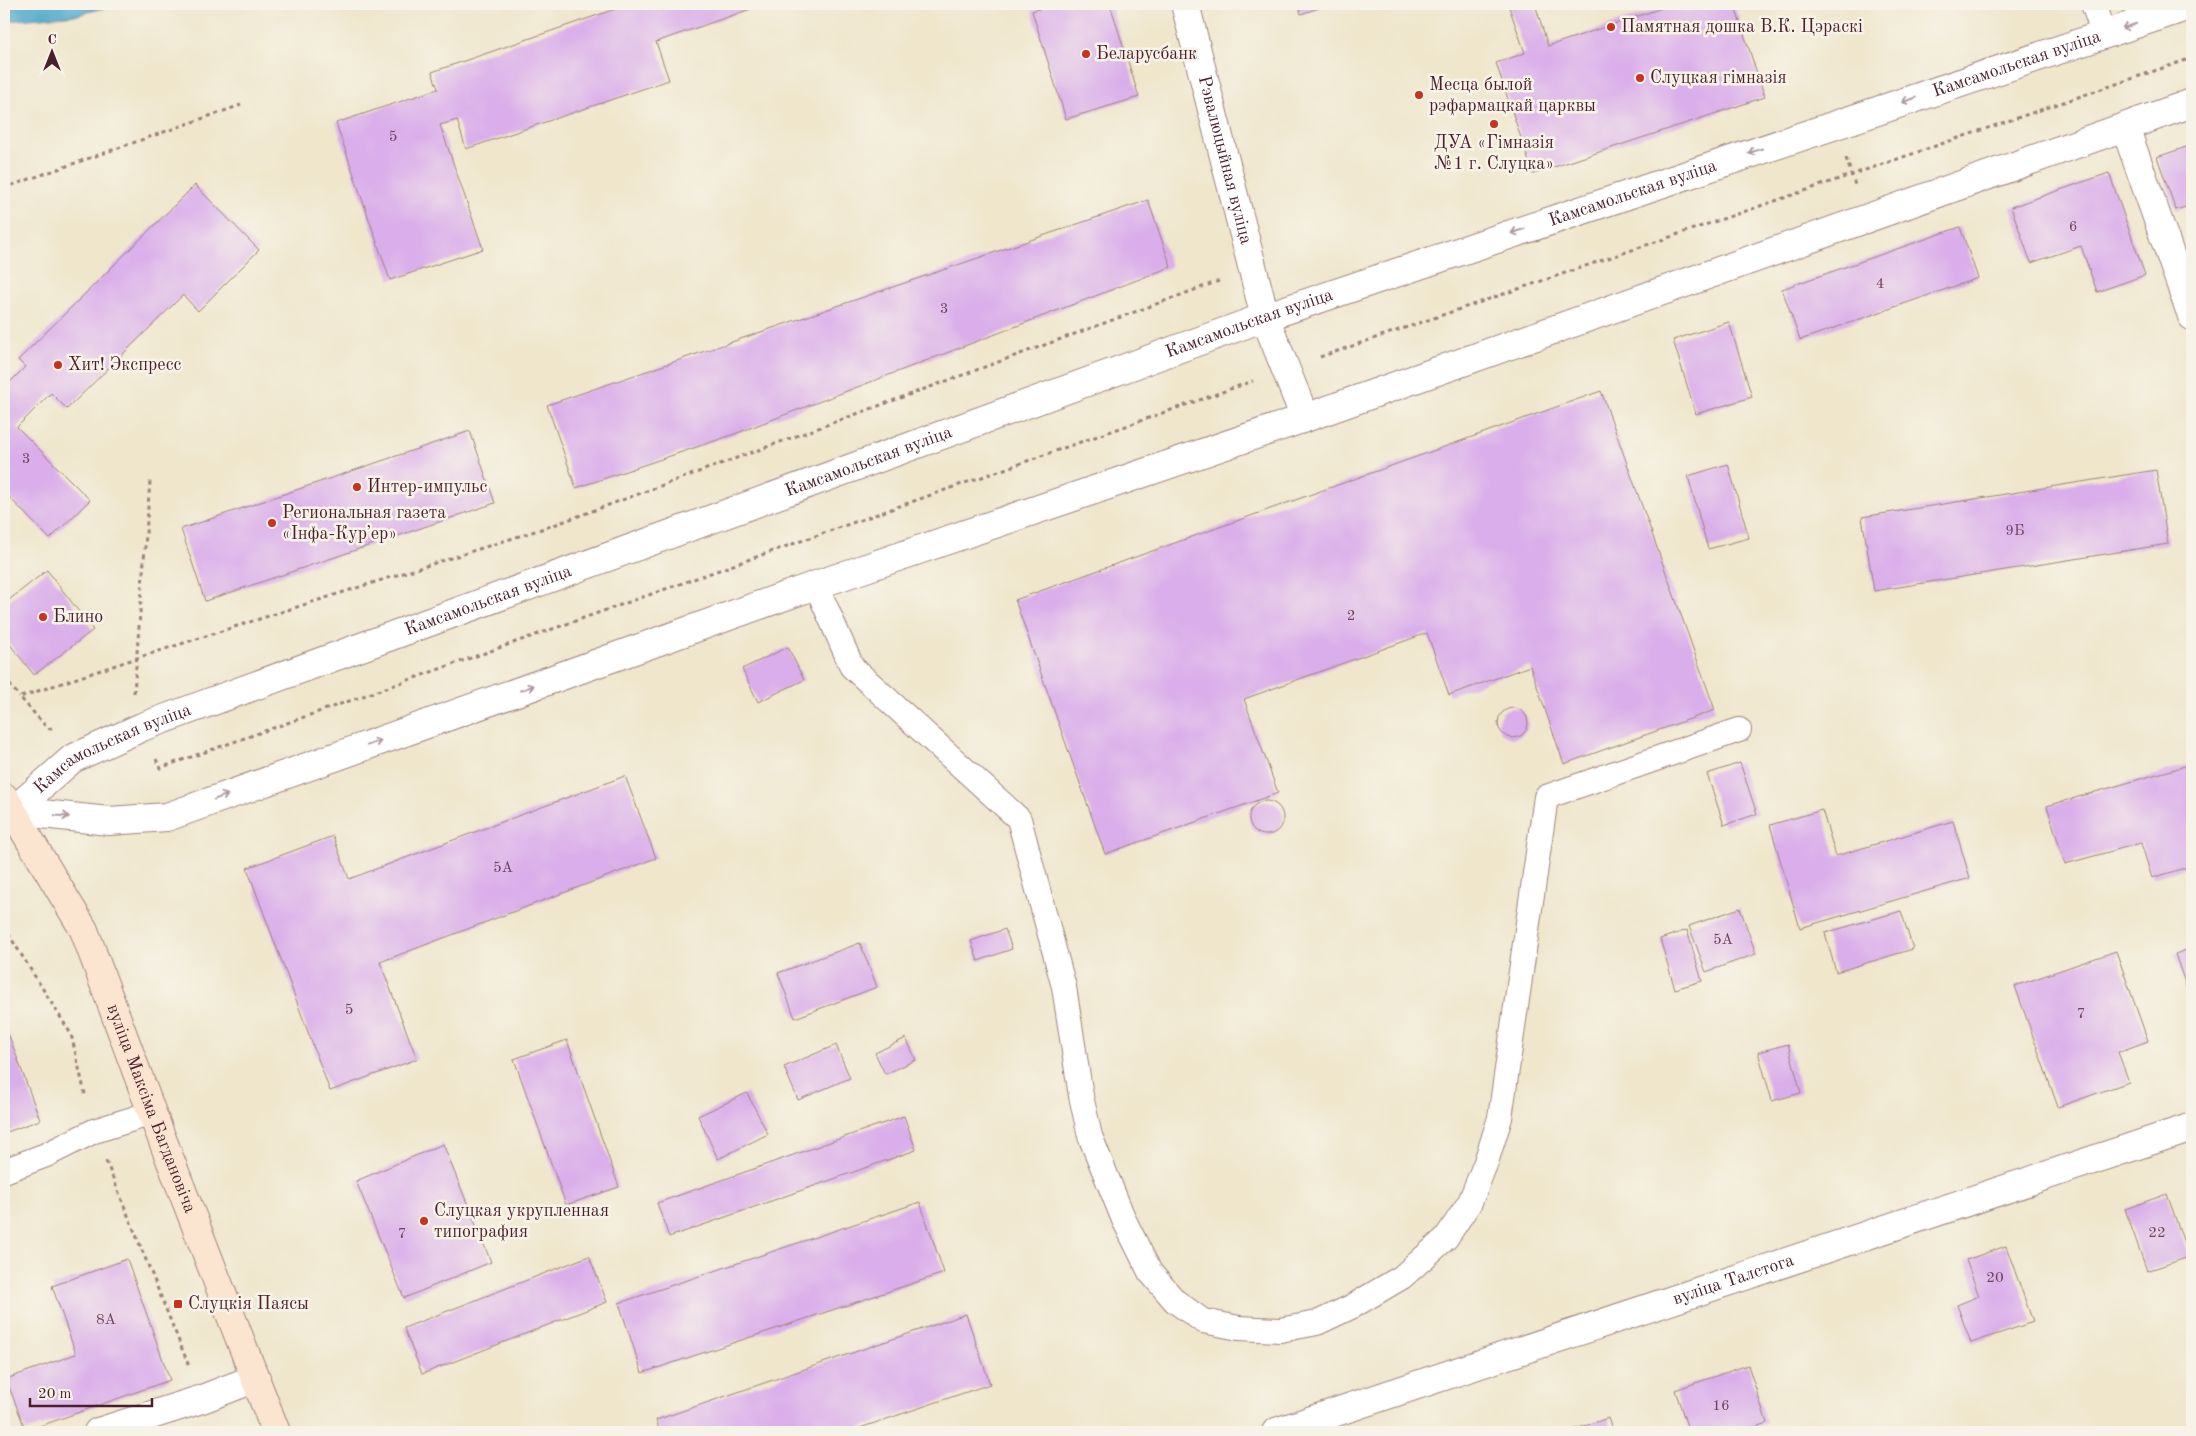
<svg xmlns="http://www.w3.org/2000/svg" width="2196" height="1436" font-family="'Old Standard TT',serif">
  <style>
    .water { fill: #4ea8cc; stroke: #4c647c }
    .building { fill: #daaeea }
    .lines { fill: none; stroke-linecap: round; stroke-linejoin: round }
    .service-casing { stroke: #9c827c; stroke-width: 26 }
    .minor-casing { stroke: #9c827c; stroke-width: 30 }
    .secondary-casing { stroke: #9c827c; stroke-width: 30 }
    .path { stroke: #9c827c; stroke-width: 3; stroke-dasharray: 4 4; stroke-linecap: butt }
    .service { stroke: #fff; stroke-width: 24 }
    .minor { stroke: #fff; stroke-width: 28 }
    .secondary { stroke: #fce5d0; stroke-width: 28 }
    .oneway { stroke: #ae9aa0 }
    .poi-dot { fill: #c8321e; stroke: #f7f3e8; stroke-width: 2 }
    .labels { text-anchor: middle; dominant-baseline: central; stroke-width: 5; stroke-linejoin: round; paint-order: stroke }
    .number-label { font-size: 15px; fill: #6e435b }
    .poi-label { font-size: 18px; fill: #4a1f2b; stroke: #f7f3e8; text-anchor: start }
    .street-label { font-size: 18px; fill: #4a1f2b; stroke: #f7f3e8 }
  </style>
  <rect width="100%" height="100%" fill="#f7f3e8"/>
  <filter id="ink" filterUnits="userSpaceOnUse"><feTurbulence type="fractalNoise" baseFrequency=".02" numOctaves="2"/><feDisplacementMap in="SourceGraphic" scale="10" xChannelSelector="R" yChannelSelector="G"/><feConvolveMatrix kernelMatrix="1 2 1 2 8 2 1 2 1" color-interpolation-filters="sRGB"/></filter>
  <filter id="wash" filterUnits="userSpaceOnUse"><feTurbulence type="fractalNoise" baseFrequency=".0096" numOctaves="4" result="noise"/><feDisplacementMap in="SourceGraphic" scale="20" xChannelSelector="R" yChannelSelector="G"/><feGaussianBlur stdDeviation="1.12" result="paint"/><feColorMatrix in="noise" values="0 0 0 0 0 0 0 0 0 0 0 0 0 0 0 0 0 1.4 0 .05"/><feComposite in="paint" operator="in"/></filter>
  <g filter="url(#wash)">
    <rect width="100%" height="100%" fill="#efe6cc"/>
    <path class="water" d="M4,4H118L78,15L4,21Z"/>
    <g id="blocks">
      <path class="building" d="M630,4H765L656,42L669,80L466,149L457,120L440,125L483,249L390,280L336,123L438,89L432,72Z
        M1055,4H1110L1139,97L1066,119L1032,11Z
        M1298,4H1330L1301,14Z
        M1508,4H1535L1548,46L1674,4H1734L1765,97L1533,174L1496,63L1525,53Z
        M2192,145V205L2176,210L2157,157Z
        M2109,173L2145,275L2097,292L2081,246L2031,263L2011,207Z
        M195,185L259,250L198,311L183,295L67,409L51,393L17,427L90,500L50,539L4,492V388L25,367L18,360Z
        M1148,200L1171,267L732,435L576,488L547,405Z
        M1960,227L1978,278L1800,340L1782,289Z
        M1729,322L1752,397L1696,414L1673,340Z
        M1601,391L1715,710L1564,764L1530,666L1449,695L1427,633L1244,699L1278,793L1105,854L1015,600Z
        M470,431L495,503L205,601L181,529Z
        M1728,464L1749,538L1708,549L1688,476Z
        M2156,470L2168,544L1874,591L1862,517Z
        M47,570L93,630L34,675L4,637V604Z
        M788,647L804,680L758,702L742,669Z
        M1498 723a15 15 0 1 1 30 0a15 15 0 1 1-30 0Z
        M1740,763L1757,814L1724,825L1707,774Z
        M2192,764V866L2152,878L2141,843L2065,864L2047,806Z
        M625,776L656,858L380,962L417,1059L330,1091L247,868L333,836L349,879Z
        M1249 818a17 17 0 1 1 34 0a17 17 0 1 1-34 0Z
        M1822,810L1836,856L1953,821L1970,878L1800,928L1770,825Z
        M1740,908L1756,954L1706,972L1689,926Z
        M1901,911L1913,949L1836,972L1825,933Z
        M1005,929L1012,949L978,961L971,941Z
        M1687,930L1702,981L1675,989L1660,939Z
        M860,943L877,987L795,1018L778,973Z
        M2192,948V1003L2175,954Z
        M2116,951L2148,1041L2118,1052L2129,1082L2058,1107L2015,986Z
        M4,1022L40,1120L4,1133Z
        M906,1038L916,1060L885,1074L875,1053Z
        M567,1040L619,1187L566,1205L514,1059Z
        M1788,1044L1801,1093L1772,1101L1758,1052Z
        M836,1045L850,1078L798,1100L784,1067Z
        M747,1093L768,1134L718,1159L698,1116Z
        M904,1116L916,1150L669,1237L657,1203Z
        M443,1144L491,1262L404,1298L356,1181Z
        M2167,1194L2189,1257L2147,1271L2125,1209Z
        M920,1202L944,1273L642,1373L619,1303Z
        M2006,1246L2033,1322L1971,1343L1957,1305L1979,1296L1966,1260Z
        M589,1256L607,1302L422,1374L404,1328Z
        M127,1259L170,1380L26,1431L6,1379L76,1354L52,1286Z
        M966,1314L990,1384L848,1432H660L656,1420Z
        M1748,1365L1767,1423L1740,1432H1689L1675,1390Z
        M1608,1418L1613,1432H1567Z"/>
    </g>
  </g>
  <g filter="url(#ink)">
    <use href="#blocks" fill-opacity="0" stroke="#9c827c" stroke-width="1"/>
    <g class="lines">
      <g class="service-casing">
        <path id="service" d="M2093,4L2104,35
          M816,585L852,667L1019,819L1064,987L1081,1096L1090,1136L1124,1220L1150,1272L1175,1301L1203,1321L1239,1328L1280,1330L1317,1323L1353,1306L1402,1277L1446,1238L1470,1202L1486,1162L1500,1118L1546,797L1739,730
          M4,1171L46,1155L94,1131L152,1113"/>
      </g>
      <g class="minor-casing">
        <g id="minor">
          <path id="s1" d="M1185,4L1265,317L1305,418"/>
          <path d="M2125,127L2192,316"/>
          <path d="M13,811L109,821L167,817L816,585L1305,418L2192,103"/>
          <path id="s2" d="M4,815L13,811L72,759L142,727L1265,317L2192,5"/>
          <path d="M98,1432L202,1399L256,1378"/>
          <path id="s3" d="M1276,1432L2192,1127"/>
        </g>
      </g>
      <g class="secondary-casing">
        <g id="secondary">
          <path id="s4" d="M4,797L84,930L152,1113L276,1432"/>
        </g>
      </g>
      <path class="path" d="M1846,158L1855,185
        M4,188L241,105
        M1320,357L2192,58
        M4,678L20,697
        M134,693L150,481
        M52,728L48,729L20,697L137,658L554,525L1219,281
        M156,759L160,768L1253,381
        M4,927L71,1034L86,1098
        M106,1161L189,1366"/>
      <use href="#service" class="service"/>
      <use href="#minor" class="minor"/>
      <use href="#secondary" class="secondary"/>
    </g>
    <defs><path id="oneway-shaft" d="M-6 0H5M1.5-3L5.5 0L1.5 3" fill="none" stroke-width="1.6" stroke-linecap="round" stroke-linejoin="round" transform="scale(1.25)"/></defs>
    <g class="oneway">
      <use href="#oneway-shaft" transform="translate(2129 26) rotate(162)"/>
      <use href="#oneway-shaft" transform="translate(1909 100) rotate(162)"/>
      <use href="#oneway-shaft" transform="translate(1755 151) rotate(161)"/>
      <use href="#oneway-shaft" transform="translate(1518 231) rotate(161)"/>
      <use href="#oneway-shaft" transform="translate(527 688) rotate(-20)"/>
      <use href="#oneway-shaft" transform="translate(374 743) rotate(-20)"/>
      <use href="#oneway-shaft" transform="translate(221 797) rotate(-20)"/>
      <use href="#oneway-shaft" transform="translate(62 816) rotate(6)"/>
    </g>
  </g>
  <g class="poi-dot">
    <circle cx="1611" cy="27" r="5"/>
    <circle cx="1086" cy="54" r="5"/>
    <circle cx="1640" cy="78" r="5"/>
    <circle cx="1419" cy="95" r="5"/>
    <circle cx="1494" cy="124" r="5"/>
    <circle cx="58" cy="365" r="5"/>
    <circle cx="357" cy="487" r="5"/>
    <circle cx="272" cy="523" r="5"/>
    <circle cx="43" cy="617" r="5"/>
    <circle cx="424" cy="1221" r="5"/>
    <rect x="173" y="1299" width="10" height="10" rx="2.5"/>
  </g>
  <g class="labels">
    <g class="number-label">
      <text x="393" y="137">5</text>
      <text x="2073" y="227">6</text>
      <text x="1880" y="284">4</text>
      <text x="944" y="309">3</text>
      <text x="26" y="459">3</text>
      <text x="2015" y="531">9Б</text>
      <text x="1351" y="616">2</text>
      <text x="503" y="868">5А</text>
      <text x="1723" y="940">5А</text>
      <text x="349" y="1010">5</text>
      <text x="2081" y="1014">7</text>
      <text x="2157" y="1233">22</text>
      <text x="402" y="1234">7</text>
      <text x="1995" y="1278">20</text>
      <text x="106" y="1320">8А</text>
      <text x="1721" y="1406">16</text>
    </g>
    <g class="poi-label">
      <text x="1621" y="27">Памятная дошка В.К. Цэраскі</text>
      <text x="1096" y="54">Беларусбанк</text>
      <text x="1650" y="78">Слуцкая гімназія</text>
      <text x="1429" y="85">Месца былой<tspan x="1429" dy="21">рэфармацкай царквы</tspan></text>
      <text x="1494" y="143" text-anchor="middle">ДУА «Гімназія<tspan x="1494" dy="21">№1 г. Слуцка»</tspan></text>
      <text x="68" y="365">Хит! Экспресс</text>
      <text x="367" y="487">Интер-импульс</text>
      <text x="282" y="513">Региональная газета<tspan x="282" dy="21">«Інфа-Курʼер»</tspan></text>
      <text x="53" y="617">Блино</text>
      <text x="434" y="1211">Слуцкая укрупленная<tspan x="434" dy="21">типография</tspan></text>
      <text x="188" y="1304">Слуцкія Паясы</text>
    </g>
    <g class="street-label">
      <text stroke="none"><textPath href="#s2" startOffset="2154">Камсамольская вуліца</textPath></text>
      <text stroke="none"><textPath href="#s1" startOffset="161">Рэвалюцыйная вуліца</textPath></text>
      <text stroke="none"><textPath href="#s2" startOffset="1749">Камсамольская вуліца</textPath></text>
      <text stroke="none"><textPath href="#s2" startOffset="1344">Камсамольская вуліца</textPath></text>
      <text stroke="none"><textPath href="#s2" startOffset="939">Камсамольская вуліца</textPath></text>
      <text stroke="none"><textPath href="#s2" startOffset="534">Камсамольская вуліца</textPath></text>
      <text stroke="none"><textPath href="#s2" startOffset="129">Камсамольская вуліца</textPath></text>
      <text stroke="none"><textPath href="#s4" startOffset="346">вуліца Максіма Багдановіча</textPath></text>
      <text stroke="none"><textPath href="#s3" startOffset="482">вуліца Талстога</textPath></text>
    </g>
  </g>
  <rect width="2196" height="1436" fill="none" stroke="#f7f3e8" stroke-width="20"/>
  <g transform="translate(52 52)" stroke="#f7f3e8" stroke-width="4" paint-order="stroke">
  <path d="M0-4L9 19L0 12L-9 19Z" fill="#4a1f2b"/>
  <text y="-8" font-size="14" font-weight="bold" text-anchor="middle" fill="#4a1f2b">С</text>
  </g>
  <path d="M30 1398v8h122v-8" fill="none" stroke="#4a1f2b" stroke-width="2.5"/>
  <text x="38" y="1398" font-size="15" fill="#4a1f2b" stroke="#f7f3e8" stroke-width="4" paint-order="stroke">20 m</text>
</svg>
